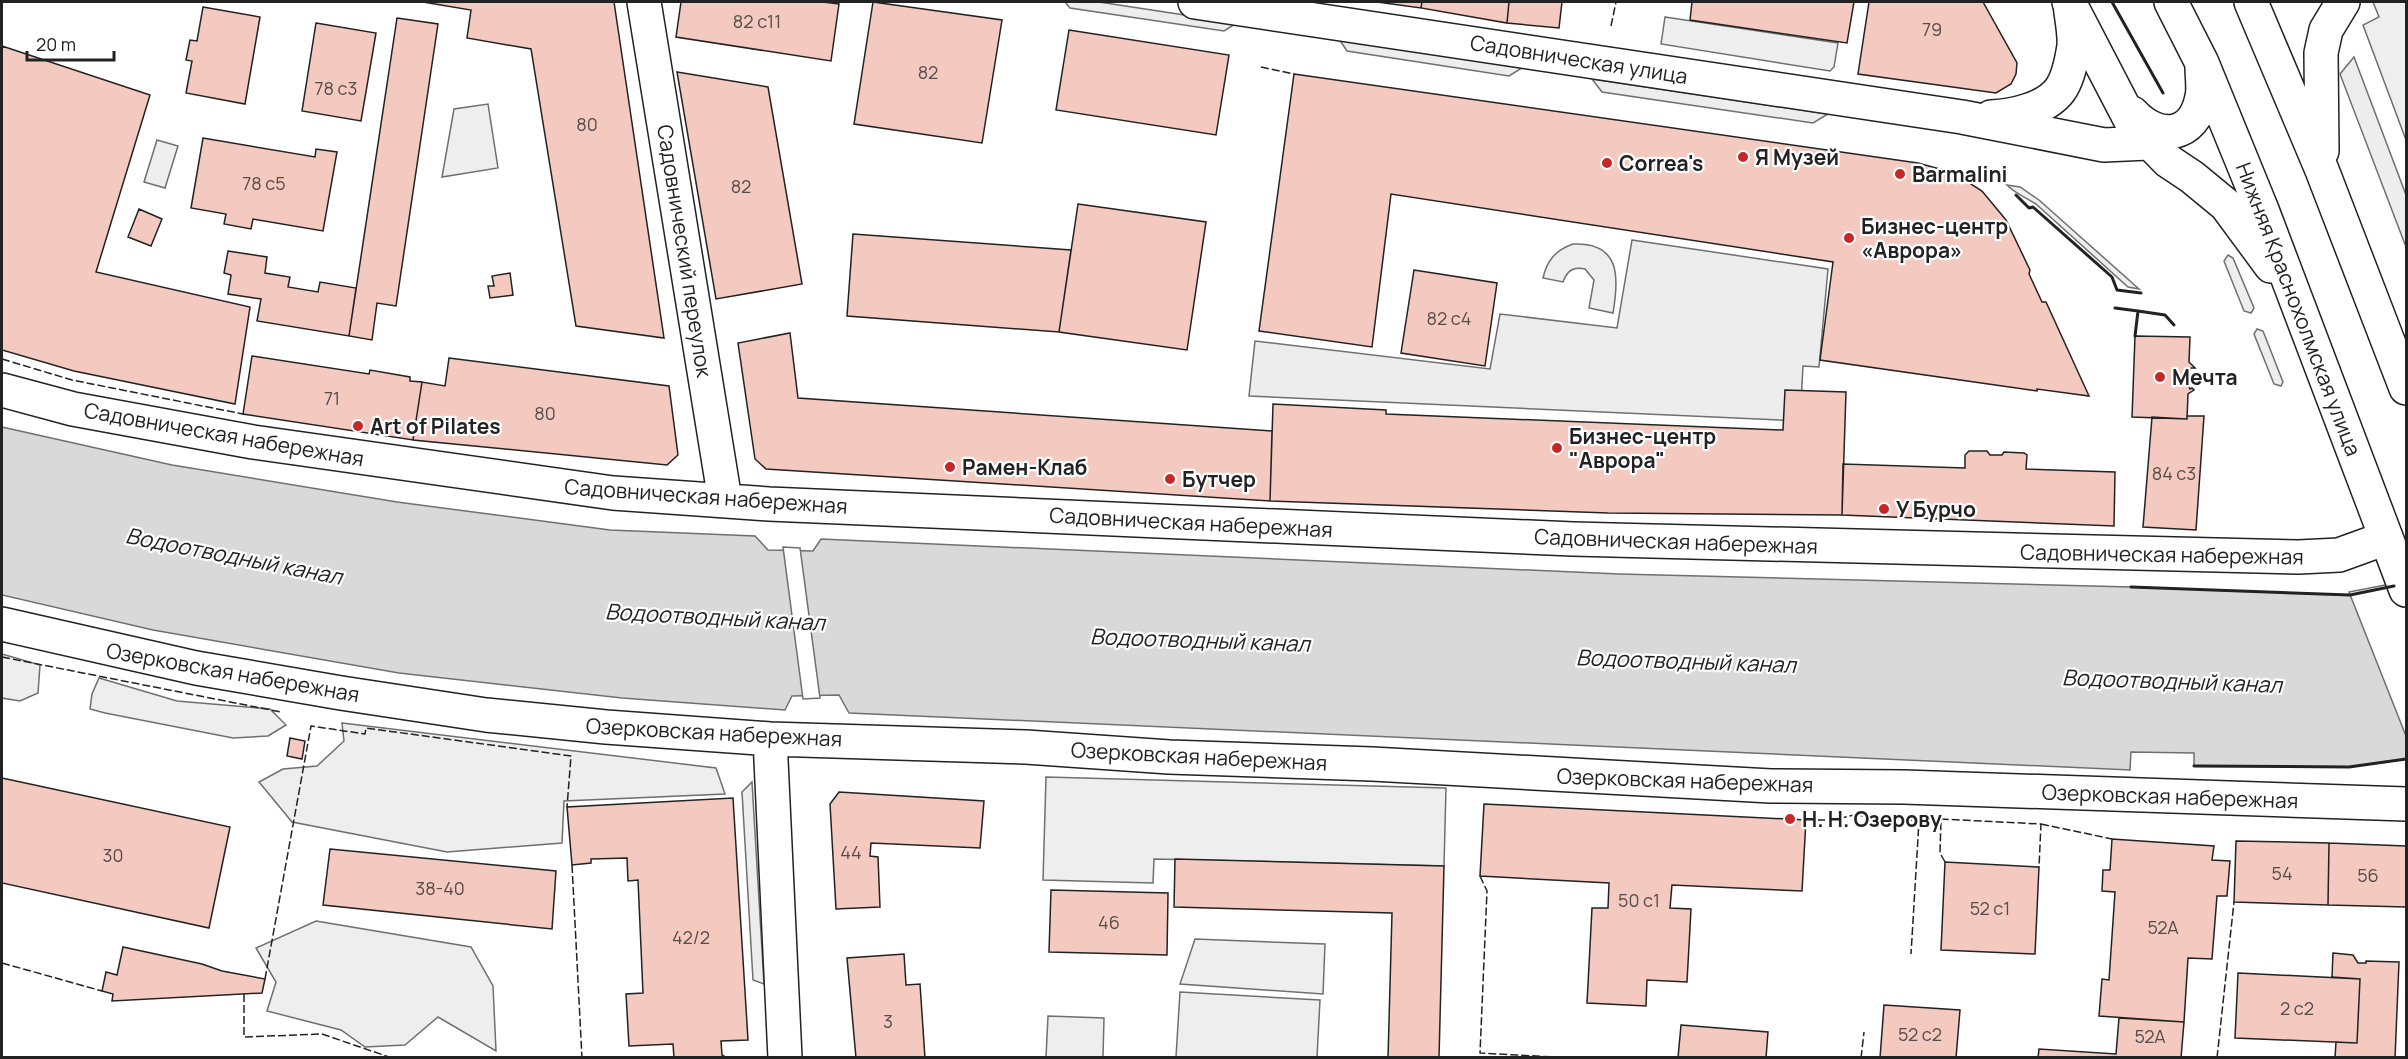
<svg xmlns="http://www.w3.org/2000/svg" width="2408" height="1059" font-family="Manrope,sans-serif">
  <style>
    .green { fill: #eee; stroke: #6f6f6f; stroke-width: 1.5 }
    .parking { fill: #ededed; stroke: #6f6f6f; stroke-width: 1.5 }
    .water { fill: #d9d9d9; stroke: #6f6f6f; stroke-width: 1.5 }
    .pier { fill: #fff; stroke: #6f6f6f; stroke-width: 1.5 }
    .building { fill: #f3c9c0; stroke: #222; stroke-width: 1.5 }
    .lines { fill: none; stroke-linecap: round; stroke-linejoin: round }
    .minor-casing { stroke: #222; stroke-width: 36 }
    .major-casing { stroke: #222; stroke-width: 36 }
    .minor { stroke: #fff; stroke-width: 33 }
    .major { stroke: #fff; stroke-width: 33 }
    .fence { stroke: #222; stroke-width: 1.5; stroke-dasharray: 8 3; stroke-linecap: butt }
    .wall { stroke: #222; stroke-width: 3 }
    .poi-dot { fill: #c62828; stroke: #fff; stroke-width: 2 }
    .labels { text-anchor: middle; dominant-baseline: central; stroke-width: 4.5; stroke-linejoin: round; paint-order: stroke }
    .number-label { font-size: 18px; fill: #564c4a }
    .street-label { font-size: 21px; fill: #222; stroke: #fff }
    .poi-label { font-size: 21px; font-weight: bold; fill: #222; stroke: #fff; text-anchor: start }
    .water-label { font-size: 22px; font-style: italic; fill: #222; stroke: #fff }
  </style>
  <rect width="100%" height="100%" fill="#fff"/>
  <path class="green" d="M2373,2H2406V140L2363,25L2379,17Z
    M1665,17L1838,43L1834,67L1830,71L1661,44Z
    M488,104L498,168L442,177L454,109Z
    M157,140L178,146L165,188L144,182Z
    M2007,185L2020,187L2039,200L2139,289L2128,287L2036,204C2025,197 2016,194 2007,185Z
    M1573,244C1621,242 1619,278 1613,313L1589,308L1594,280L1585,269C1573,266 1567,271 1563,282L1543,278C1547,260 1556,250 1573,244Z
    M2228,255L2233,258L2254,308L2251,313L2244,311L2224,261Z
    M2257,329L2263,331L2283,382L2281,386L2274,384L2254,334Z
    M2,654L40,665L38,693L20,701L2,698Z
    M99,678L177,701L270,709L286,725L268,736L233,738L105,713L90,709L92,694Z
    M342,723L716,768L725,794L564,801L562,843L447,852L292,822L259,782L283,769L317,766L344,741Z
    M1046,777L1446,788L1444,866L1154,859L1153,883L1043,880Z
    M316,921L471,947L493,986L496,1051L438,1017L405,1045L365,1047L341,1030L267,1011L276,982L256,948Z
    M1195,939L1325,944L1323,994L1180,984Z
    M1180,992L1320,1000L1317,1057H1176Z
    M1048,1016L1104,1018L1103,1057H1046Z"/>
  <path class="parking" d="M1065,2H1099L1237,23L1224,31L1070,8Z
    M1339,39L1522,68L1509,76L1347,51Z
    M2354,57L2406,195V247L2340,74Z
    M1592,79L1828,114L1813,123L1602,92Z
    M1632,240L1828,269L1819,367L1803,366L1800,421L1249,396L1255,341L1490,369L1500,314L1617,328Z
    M752,782L764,984L753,980L742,792Z"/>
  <path class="water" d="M2,427L172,465L397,502L610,530L755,536L768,550L813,551L821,539L1619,574L2131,587L2350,595L2406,584V759L2349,767L2194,766V753L2131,752L2130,770C1703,752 1276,730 849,713L839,695L792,696L785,710L622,698L399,673L153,630L2,595Z"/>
  <path class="pier" d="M783,547L800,548L820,698L803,699Z
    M2406,581V736L2349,592Z"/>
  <path class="building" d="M423,2H614L664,338L576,326L531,49L467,38L471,10Z
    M681,2H823L839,4L831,61L676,37Z
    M873,2L1002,20L982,143L854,124Z
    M1377,2H1422L1421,8Z
    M1422,2H1509L1507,23L1421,8Z
    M1509,2H1562L1559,28L1507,23Z
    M1692,2H1854L1847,43L1690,20Z
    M1869,2H1983L2017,63L2016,74L2011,84L1996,93L1858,74Z
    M203,7L260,17L245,104L186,93L192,61L186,60L190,40L197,41Z
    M397,18L438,24L396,306L377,303L372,340L349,336Z
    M316,23L376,33L361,121L302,111Z
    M1069,30L1229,55L1216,135L1056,110Z
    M2,46L150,95L96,272L250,307L235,404L74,371L2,350Z
    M677,72L768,87L802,284L716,299Z
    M1294,74L1918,163L1954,173L1982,191L2006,220L2030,270L2029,274L2042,302H2046L2089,396L2037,389V391L1820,360L1833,262L1391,194L1372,347L1259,331Z
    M203,138L315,157L316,149L337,152L323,231L253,219L251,229L224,224L226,214L191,208Z
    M1078,204L1206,222L1187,350L1059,332Z
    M139,209L162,219L151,246L128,237Z
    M853,234L1071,250L1059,332L847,316Z
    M228,251L267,257L265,273L290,277L288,287L318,292L320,282L356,288L349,336L257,321L261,299L228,294L231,275L224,273Z
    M1414,270L1497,283L1485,366L1401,353Z
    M510,273L513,295L490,298L488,286H494L492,276Z
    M790,333L798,398L1272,431L1270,501L766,469L755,459L738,343Z
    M2135,336L2190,337L2189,362L2195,368H2191L2187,375V383L2190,389L2192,388L2194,390L2188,394L2187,419L2132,417Z
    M252,356L369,374L370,370L410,377V381L422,382L413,440L243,414Z
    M449,358L669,386L678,455L667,465L413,440L422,382L445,386Z
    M1785,390L1846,392L1842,515L1608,513L1270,501L1273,404L1386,410V414L1783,430Z
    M2187,416H2204L2196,530L2143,527L2152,417L2187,419Z
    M1969,451H1987L1990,455H2002L2004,452L2024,453L2027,455L2026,469L2115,472L2114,526L1842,515L1843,464L1965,468V455Z
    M290,738L305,741L302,759L287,756Z
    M2,778L230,827L209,928L2,883Z
    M839,792L984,801L980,848L871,843L870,856L878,857L880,907L836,909L830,804Z
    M733,798L748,1040L721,1041L722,1055L727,1058H674L673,1044L629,1046L626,994L643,993L638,880L628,881L627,858L591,859V863L572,865L567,807Z
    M1484,804L1806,820L1802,891L1672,885L1670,908L1691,909L1687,982L1647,980L1646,1006L1587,1003L1592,908H1608L1609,883L1480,876Z
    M2112,839L2214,846L2212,860L2230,861L2227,896H2217L2212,959L2188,958L2184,1022L2099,1016L2102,979L2109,980L2115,892L2102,891L2103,870H2110Z
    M2236,841L2329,843L2328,905L2234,902Z
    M2329,843L2406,846V907L2328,905Z
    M330,849L556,871L552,929L323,905Z
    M1175,859L1444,866L1439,1058H1388L1392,913L1174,907Z
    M1945,862L2039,867L2035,954L1941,950Z
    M1051,890L1168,893L1167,955L1049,952Z
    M123,947L202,964L222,971L265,979L262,993L112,1001L113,994L102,991L106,972L117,975Z
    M2333,953L2353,955L2358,963H2366V961L2399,962L2395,1058H2335L2336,1042L2357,1043L2360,979L2332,977Z
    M904,954L906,985L920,984L925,1058H856L847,958Z
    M2238,973L2360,979L2357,1043L2235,1038Z
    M1884,1005L1960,1010L1956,1058H1880Z
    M2119,1018L2184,1022L2181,1058H2038L2039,1049L2116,1054Z
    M1681,1025L1768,1032L1766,1058H1678Z"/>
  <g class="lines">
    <g class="minor-casing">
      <path id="minor" d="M644,2L725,500
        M1195,2L1962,117L2104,145L2148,143
        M1991,117C2013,116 2046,109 2060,90C2068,79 2072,59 2074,46C2075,32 2071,17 2070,3
        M2,390L73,409L253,442L613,493L769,504L1573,539L2299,557L2339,555L2386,538
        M2,624L196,668L341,693L486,715L606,727L770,739L1026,747L1169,757L1372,764L1771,786L1904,787L2406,804
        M770,739L785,1058"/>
    </g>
    <g class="major-casing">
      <path id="major" d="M2069,2L2133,125L2168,161L2192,177L2226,205L2271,266
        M2171,2L2202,63L2262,210L2406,590
        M2251,2L2322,170L2406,388
        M2132,113C2159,142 2194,138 2202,97C2204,88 2202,77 2202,68
        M2322,151L2321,53L2326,30L2343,2"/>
    </g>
    <use href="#minor" class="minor"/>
    <use href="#major" class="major"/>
    <path class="fence" d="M1611,26L1616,2
      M1261,67L1294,74
      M2,359L72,380L243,414
      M2,657L281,712
      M1806,820H1833L1854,815L1919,821L1911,954
      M1919,821L1941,819
      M2041,824L2112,839
      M1945,862L1940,853L1941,819L2041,824L2039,867
      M572,865L582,1058
      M1480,876L1487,891L1480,1053L1572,1058
      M2,963L102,991
      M265,979L311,726L365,734L366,728L571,756L567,807
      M244,994V1037L322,1034L392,1058
      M1861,1058L1864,1032
      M2217,1058L2234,902"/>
    <path class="wall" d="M2112,2L2163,93
      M2016,195L2029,208L2033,207L2112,277L2117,290L2141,293
      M2115,308L2138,311
      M2135,336L2138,311L2165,315L2174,325
      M2131,587L2350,595L2394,586
      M2194,766L2349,767L2406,759"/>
  </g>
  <g class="poi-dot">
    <circle cx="1743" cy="157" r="6"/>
    <circle cx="1607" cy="163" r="6"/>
    <circle cx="1900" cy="174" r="6"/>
    <circle cx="1849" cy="238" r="6"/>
    <circle cx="2160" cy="377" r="6"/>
    <circle cx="358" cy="426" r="6"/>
    <circle cx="1557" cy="448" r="6"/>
    <circle cx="950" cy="467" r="6"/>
    <circle cx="1170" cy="479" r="6"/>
    <circle cx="1884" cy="509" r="6"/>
    <circle cx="1790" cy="819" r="6"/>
  </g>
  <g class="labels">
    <g class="number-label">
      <text x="757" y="21">82 с11</text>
      <text x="1932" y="29">79</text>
      <text x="928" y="72">82</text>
      <text x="336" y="88">78 с3</text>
      <text x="587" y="124">80</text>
      <text x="264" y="183">78 с5</text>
      <text x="741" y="186">82</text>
      <text x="1449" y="318">82 с4</text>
      <text x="332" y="398">71</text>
      <text x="545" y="413">80</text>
      <text x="2174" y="473">84 с3</text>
      <text x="851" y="852">44</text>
      <text x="113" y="855">30</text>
      <text x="2282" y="873">54</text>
      <text x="2368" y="875">56</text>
      <text x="440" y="888">38-40</text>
      <text x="1639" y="900">50 с1</text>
      <text x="1990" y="908">52 с1</text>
      <text x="1109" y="922">46</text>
      <text x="2163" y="927">52А</text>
      <text x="691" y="937">42/2</text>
      <text x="2297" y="1008">2 с2</text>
      <text x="888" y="1021">3</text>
      <text x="1920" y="1034">52 с2</text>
      <text x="2150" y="1036">52А</text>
    </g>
    <g class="street-label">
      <text transform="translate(1579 59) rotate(9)">Садовническая улица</text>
      <text transform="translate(685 251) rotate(81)">Садовнический переулок</text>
      <text transform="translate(2299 309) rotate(69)">Нижняя Краснохолмская улица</text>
      <text transform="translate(224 434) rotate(10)">Садовническая набережная</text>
      <text transform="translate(706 496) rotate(4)">Садовническая набережная</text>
      <text transform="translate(1191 522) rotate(3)">Садовническая набережная</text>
      <text transform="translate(1676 541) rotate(2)">Садовническая набережная</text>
      <text transform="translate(2162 554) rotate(1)">Садовническая набережная</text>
      <text transform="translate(233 672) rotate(10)">Озерковская набережная</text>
      <text transform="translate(714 732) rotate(3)">Озерковская набережная</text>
      <text transform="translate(1199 756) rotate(3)">Озерковская набережная</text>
      <text transform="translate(1685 780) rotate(2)">Озерковская набережная</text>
      <text transform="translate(2170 796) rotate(2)">Озерковская набережная</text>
    </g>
    <g class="poi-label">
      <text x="1755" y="157">Я Музей</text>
      <text x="1619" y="163">Correa's</text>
      <text x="1912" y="174">Barmalini</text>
      <text x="1861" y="226">Бизнес-центр<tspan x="1861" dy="24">«Аврора»</tspan></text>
      <text x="2172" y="377">Мечта</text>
      <text x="370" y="426">Art of Pilates</text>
      <text x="1569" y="436">Бизнес-центр<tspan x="1569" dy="24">"Аврора"</tspan></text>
      <text x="962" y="467">Рамен-Клаб</text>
      <text x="1182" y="479">Бутчер</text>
      <text x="1896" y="509">У Бурчо</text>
      <text x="1802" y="819">Н. Н. Озерову</text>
    </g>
    <g class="water-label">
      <text transform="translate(234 556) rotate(11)">Водоотводный канал</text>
      <text transform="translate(715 617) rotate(3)">Водоотводный канал</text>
      <text transform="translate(1200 640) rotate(2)">Водоотводный канал</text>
      <text transform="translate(1686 661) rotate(2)">Водоотводный канал</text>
      <text transform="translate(2172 681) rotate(2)">Водоотводный канал</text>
    </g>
  </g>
  <rect width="2408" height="1059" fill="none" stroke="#222222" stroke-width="6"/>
  <path d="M27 51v9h87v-9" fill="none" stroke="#222222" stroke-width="3"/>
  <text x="36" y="51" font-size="18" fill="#222222" stroke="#ffffff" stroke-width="4.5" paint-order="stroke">20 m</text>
</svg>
